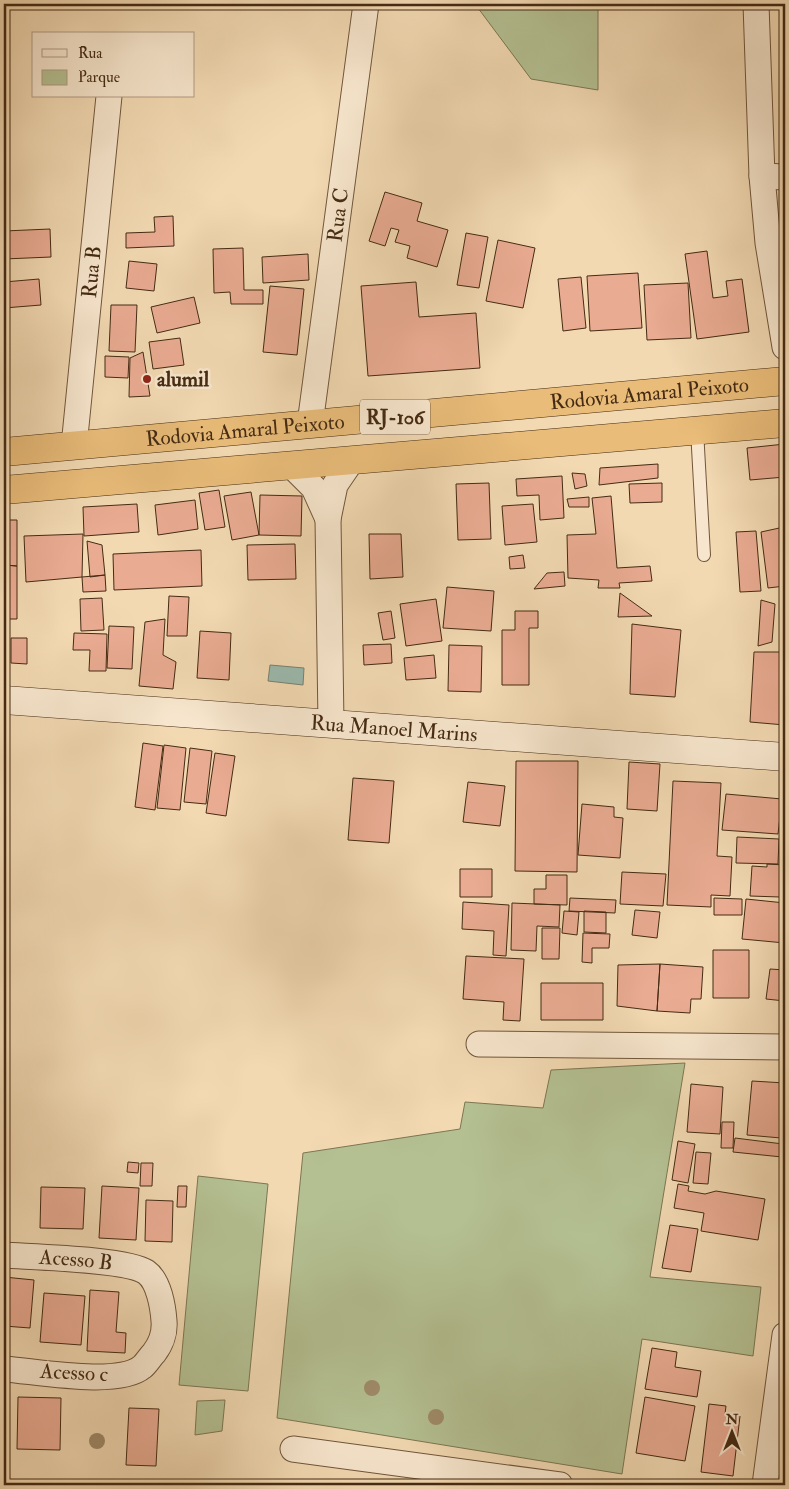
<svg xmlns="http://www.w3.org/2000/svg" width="789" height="1489" font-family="'IM FELL Double Pica',serif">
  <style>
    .green { fill: #b4c092; stroke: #7c7652 }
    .water { fill: #9bbaae; stroke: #798170 }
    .building { fill: #e9ab92; stroke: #452b13 }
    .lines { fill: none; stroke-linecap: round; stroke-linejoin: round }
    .lane-casing { stroke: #70563b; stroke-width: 14 }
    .street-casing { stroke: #70563b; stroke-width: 27 }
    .secondary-casing { stroke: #452b13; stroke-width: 29 }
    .highway-casing { stroke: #452b13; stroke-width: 29 }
    .lane { stroke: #f7e6cd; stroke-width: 12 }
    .street { stroke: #f7e6cd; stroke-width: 25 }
    .secondary { stroke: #f7e6cd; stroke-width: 28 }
    .highway { stroke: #e9bc79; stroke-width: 28 }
    .tree { fill: #9f8a68 }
    .poi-dot { fill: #8f2418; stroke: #f7e6cd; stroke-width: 2 }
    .labels { text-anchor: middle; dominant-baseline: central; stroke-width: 5; stroke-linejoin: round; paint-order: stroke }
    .shield { fill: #f7e6cd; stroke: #7a634b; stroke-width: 1 }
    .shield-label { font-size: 20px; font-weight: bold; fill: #452b13 }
    .street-label { font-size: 21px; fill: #452b13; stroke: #f7e6cd }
    .poi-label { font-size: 21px; font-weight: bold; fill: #452b13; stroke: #f7e6cd; text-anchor: start }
  </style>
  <rect width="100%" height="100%" fill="#f2d9b2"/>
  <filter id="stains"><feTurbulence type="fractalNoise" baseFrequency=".004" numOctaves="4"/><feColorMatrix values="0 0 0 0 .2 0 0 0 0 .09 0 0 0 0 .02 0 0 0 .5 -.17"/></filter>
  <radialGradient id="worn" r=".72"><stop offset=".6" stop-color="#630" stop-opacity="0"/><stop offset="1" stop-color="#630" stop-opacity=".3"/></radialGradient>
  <path class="green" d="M475,4H598V90L531,79Z
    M685,1063L650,1277L761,1287L753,1356L642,1339L622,1474L277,1418L303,1153L460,1129L465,1102L543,1108L551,1070Z
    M198,1176L268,1184L248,1391L179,1385Z
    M225,1400L222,1431L195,1435L197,1401Z"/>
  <path class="water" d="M270,665L304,668L303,685L268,681Z"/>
  <path class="building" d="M385,192L422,203L417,221L448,230L437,267L407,258L410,246L395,242L399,230L391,228L385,246L369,241Z
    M173,216L174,246L126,248V233L155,232L154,217Z
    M50,229L51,257L4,259V231Z
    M466,233L488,237L479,288L457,285Z
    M498,240L535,248L523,308L486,301Z
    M243,248L244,290H263V304H231L230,292L214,293L213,249Z
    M707,251L713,298L728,296L726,281L742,279L749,332L697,339L685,254Z
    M308,254L309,280L263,283L262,257Z
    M129,261L157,264L154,291L126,288Z
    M638,273L642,328L590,331L587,276Z
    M581,277L586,328L563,331L558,279Z
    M39,279L41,305L4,308V282Z
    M416,282L419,317L476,313L480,368L368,376L361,286Z
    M688,283L691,338L647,340L644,285Z
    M270,286L304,289L297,355L263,352Z
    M194,297L200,323L157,333L151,307Z
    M111,305H137L135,352L109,351Z
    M180,338L184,365L153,369L149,342Z
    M143,352L150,396L129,397L130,358Z
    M105,356L129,357L128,378L105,377Z
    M785,444V477L750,480L747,448Z
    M658,464V478L599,485L600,468Z
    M572,473L585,474L587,486L575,489Z
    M562,476L564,518L540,520L539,495L517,496L516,479Z
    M489,483L491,539L458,540L456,484Z
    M662,483V502L630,503L629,484Z
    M219,490L225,527L205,530L199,493Z
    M251,492L259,535L232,540L224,496Z
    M260,495L302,496L301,536L259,535Z
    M611,496L617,568L650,566L652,581L619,583L620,588H598L599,580L568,578L567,535L596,534L592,498Z
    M589,497V507H569L567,499Z
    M195,500L198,529L158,535L155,505Z
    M137,504L139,532L84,536L83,507Z
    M533,504L537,542L505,545L502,506Z
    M4,520H17V566L4,565Z
    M784,527L785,586L768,588L761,532Z
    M756,531L761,591L740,592L736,532Z
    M83,534L82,577L26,582L24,536Z
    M369,534H401L403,577L370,579Z
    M87,541L102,545L105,575L90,577Z
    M295,544L296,579L248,580L247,545Z
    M201,550L202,586L114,590L113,554Z
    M523,555L525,568L510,569L509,557Z
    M4,565L17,566V619H4Z
    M564,572L565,586L534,589L547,573Z
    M105,575L106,591L83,592L82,577Z
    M447,587L494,591L491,631L443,628Z
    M620,593L652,616L618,617Z
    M169,596L189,597L187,636H167Z
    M102,598L104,630L81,631L80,599Z
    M436,599L442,641L406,646L400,604Z
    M761,600L775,604L772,642L758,646Z
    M391,611L395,638L383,640L378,613Z
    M515,611H538V628H529V685H502V630H515Z
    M165,619L163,655L176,662L173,689L139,686L145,622Z
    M632,624L681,630L675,697L630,694Z
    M109,626L134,627L132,669L107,668Z
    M200,631L231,633L229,680L197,678Z
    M74,633L107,634L106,671H89L90,650H73Z
    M11,638H27V664L11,663Z
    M391,644L392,663L364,665L363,645Z
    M449,645L482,646L481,692L448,691Z
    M754,652H785V725L750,722Z
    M434,655L436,678L406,680L404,658Z
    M143,743L163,746L155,810L135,807Z
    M164,745L186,748L180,810L157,808Z
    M190,748L212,751L206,804L184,802Z
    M215,753L235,756L226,816L206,813Z
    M516,761H578L577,872L515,871Z
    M629,762L660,764L657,811L627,809Z
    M353,778L394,781L389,843L348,840Z
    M673,781L721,783L717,856L732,857L730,896L711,895V907L667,905Z
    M468,782L505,786L500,826L463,822Z
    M726,794L782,799L778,834L722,830Z
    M582,804L614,807V817L623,818L620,858L578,855Z
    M737,837L779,839L778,864L736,863Z
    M767,864L785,865V900H780V897L750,896L752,866L767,867Z
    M460,869H492V897H460Z
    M622,872L666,874L663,906L620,904Z
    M546,875H567V905L534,904V889H546Z
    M570,898L616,900L615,913L569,911Z
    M714,898L742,899V915H714Z
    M746,899L785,903V943L742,939Z
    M463,902L509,905L506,956L493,955L494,931L462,929Z
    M512,903L560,905L559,927L537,926L536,951L511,950Z
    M635,910L660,912L657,938L632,935Z
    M564,911L579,912L577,935L562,933Z
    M584,911L606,912V933L584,932Z
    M542,928H560L559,959H542Z
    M583,933L610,934L609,948H592V963L582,962Z
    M713,950H749V998H713Z
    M466,956L524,959L520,1021L503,1020L504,1002L463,999Z
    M660,964L657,1011L617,1006L618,965Z
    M660,964L703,967L701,999H691L690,1013L657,1011Z
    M770,969L785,970V1001L766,999Z
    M541,983H603V1020H541Z
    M752,1081L785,1083L781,1138L747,1135Z
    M691,1084L723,1087L720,1134L687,1132Z
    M722,1122H734L733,1148H721Z
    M735,1138L783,1144L782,1157L733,1152Z
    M678,1141L695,1144L688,1183L672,1180Z
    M696,1152L711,1153L708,1184L693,1183Z
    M128,1162L139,1163L138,1173L127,1172Z
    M141,1163H153L152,1186H140Z
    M678,1184L689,1186L688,1191L705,1194L716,1191L765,1199L758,1240L701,1231L704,1213L674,1208Z
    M102,1186L139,1188L136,1240L99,1238Z
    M178,1186H187L186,1207H177Z
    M41,1187L85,1188L83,1229L40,1228Z
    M146,1200L173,1201L172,1242L145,1241Z
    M670,1225L698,1229L691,1272L662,1268Z
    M4,1277L34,1280L30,1328L4,1326Z
    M90,1290L119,1292L116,1332L126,1333L125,1353L87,1351Z
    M44,1293L85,1296L81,1345L40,1342Z
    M652,1348L677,1352L675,1367L701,1371L697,1397L645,1389Z
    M18,1397L61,1398L60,1450L17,1449Z
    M645,1397L695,1406L685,1461L636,1453Z
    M709,1404L726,1406L725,1414L740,1416L733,1476L701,1472Z
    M129,1408L159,1409L156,1466L126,1465Z"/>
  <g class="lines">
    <g class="lane-casing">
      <path id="lane" d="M697,430L704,555"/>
    </g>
    <g class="street-casing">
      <g id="street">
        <path d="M756,4L762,176L768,243L785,347"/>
        <path d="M762,176L785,177"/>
        <path id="s1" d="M310,424L366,4"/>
        <path id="s2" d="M74,446L109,96"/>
        <path d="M291,465L314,488L328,519"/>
        <path d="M331,724L328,519L335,485L352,460"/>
        <path d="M479,1044L785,1047"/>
        <path id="s3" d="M4,1255C32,1257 127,1259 146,1272C159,1281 163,1307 164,1321C165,1332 161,1344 154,1353C150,1357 146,1364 142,1367C118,1387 35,1371 4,1369"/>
        <path d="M293,1449L560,1485"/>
        <path d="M765,1485L785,1335"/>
      </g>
    </g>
    <g class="secondary-casing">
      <g id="secondary">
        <path id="s4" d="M4,700L785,757"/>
      </g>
    </g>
    <g class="highway-casing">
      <g id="highway">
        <path id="s5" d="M4,452L785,381"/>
        <path d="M4,490L785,423"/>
      </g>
    </g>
    <use href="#lane" class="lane"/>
    <use href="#street" class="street"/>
    <use href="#secondary" class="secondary"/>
    <use href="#highway" class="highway"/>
  </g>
  <g class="tree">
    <circle cx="372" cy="1388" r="8"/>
    <circle cx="436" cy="1417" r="8"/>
    <circle cx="97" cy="1441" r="8"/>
  </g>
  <circle class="poi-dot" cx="147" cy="379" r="5"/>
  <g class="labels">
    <rect class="shield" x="360" y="399.5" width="70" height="35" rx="4"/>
    <g class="shield-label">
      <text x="395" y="417">RJ-106</text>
    </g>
    <g class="street-label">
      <text stroke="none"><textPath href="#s1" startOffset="211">Rua C</textPath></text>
      <text stroke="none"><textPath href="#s2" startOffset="175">Rua B</textPath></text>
      <text stroke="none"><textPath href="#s5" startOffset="648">Rodovia Amaral Peixoto</textPath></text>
      <text stroke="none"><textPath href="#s5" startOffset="242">Rodovia Amaral Peixoto</textPath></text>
      <text stroke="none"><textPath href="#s4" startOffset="391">Rua Manoel Marins</textPath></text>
      <text stroke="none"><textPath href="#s3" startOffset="72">Acesso B</textPath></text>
      <text transform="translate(74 1373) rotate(3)">Acesso c</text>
    </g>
    <g class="poi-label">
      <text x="157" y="379">alumil</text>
    </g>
  </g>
  <rect width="789" height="1489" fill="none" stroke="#f2d9b2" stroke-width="20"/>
  <rect x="5" y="5" width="779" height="1479" fill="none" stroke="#452b13" stroke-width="2.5"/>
  <rect x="10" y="10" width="769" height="1469" fill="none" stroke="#452b13"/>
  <rect x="32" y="32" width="162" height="65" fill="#f7e6cd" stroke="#b09b83"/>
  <rect x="42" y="49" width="25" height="8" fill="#f7e6cd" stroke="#b09b83"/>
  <text x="78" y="58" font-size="15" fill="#452b13">Rua</text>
  <rect x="42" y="70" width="25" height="15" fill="#b4c092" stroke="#b09b83"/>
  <text x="78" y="82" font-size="15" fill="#452b13">Parque</text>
  <g transform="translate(732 1432)" stroke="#f7e6cd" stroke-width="4" paint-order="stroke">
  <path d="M0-4L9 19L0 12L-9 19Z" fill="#452b13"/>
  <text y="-8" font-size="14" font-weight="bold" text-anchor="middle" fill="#452b13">N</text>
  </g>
  <rect width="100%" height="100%" filter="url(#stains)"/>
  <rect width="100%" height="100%" fill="url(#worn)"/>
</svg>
